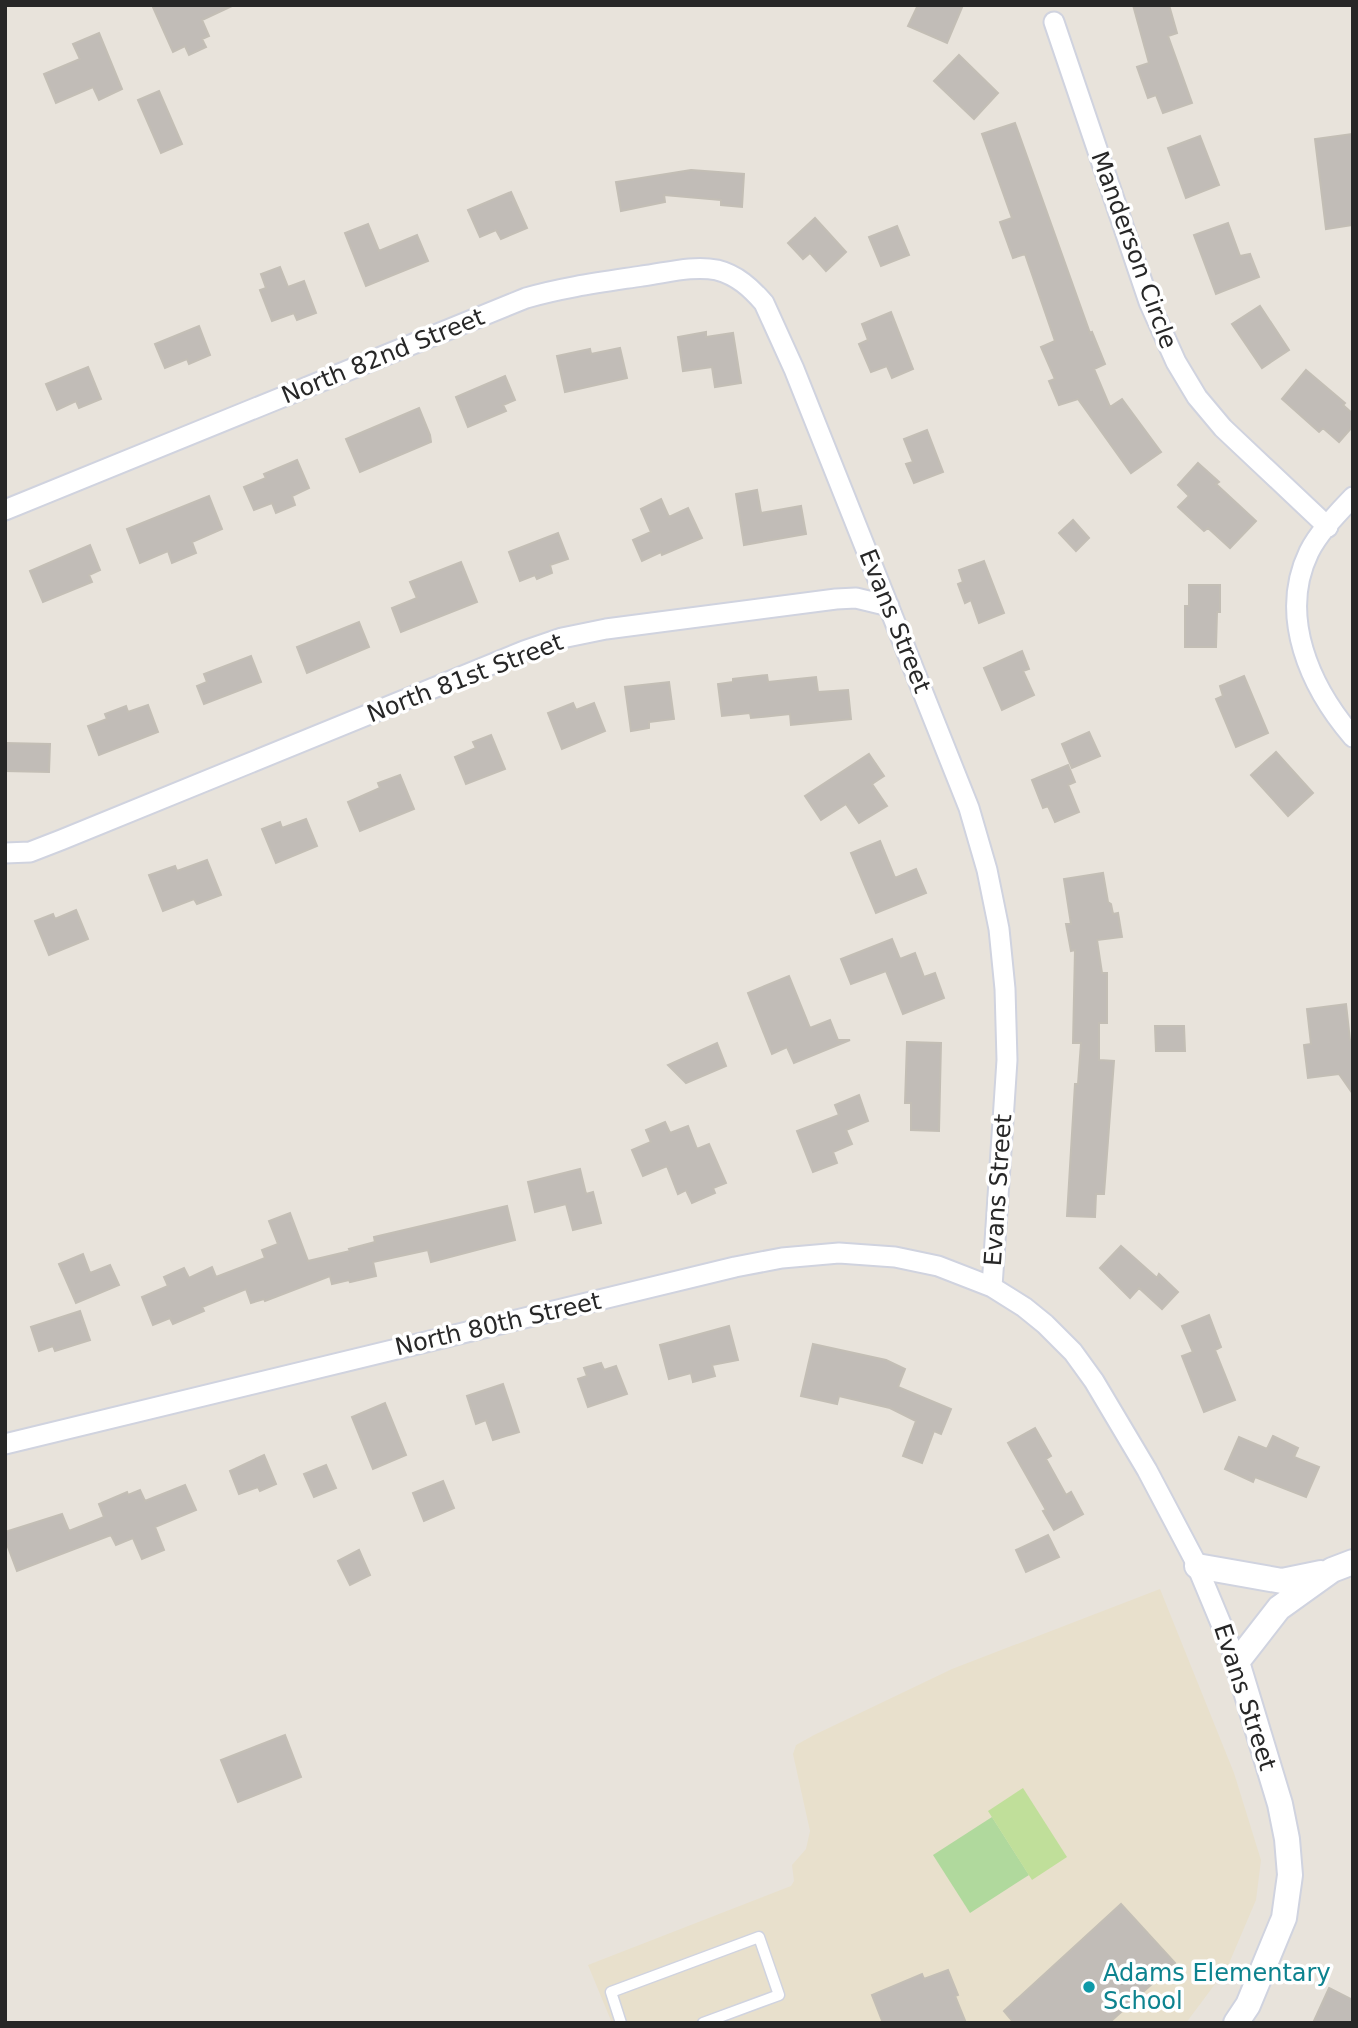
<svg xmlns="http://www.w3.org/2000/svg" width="1358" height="2028" font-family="'DejaVu Sans',sans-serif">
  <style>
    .education { fill: #e8e0cc }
    .green { fill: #b0d99d }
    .pitch { fill: #c0df9a }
    .building { fill: #c1bcb7; stroke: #c3beb5; stroke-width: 2 }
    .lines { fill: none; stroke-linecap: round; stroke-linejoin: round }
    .service-casing { stroke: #d0d3df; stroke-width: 13 }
    .minor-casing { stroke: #d0d3df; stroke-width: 23 }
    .tertiary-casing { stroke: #d0d3df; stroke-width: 28 }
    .service { stroke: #fff; stroke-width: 10 }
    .minor { stroke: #fff; stroke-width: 19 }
    .tertiary { stroke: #fff; stroke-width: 24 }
    .culture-dot { fill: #0f9aa8; stroke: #fff; stroke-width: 2.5 }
    .labels { text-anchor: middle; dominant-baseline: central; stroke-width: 7; stroke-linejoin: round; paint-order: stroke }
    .street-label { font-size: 24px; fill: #272727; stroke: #fff }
    .culture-label { font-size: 24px; fill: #0d838f; stroke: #fff; text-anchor: start }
  </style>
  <rect width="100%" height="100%" fill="#e8e3db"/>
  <path class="education" d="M1160,1589L1234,1773L1261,1860L1256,1900L1227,1968L1186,2023H612L588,1965L791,1886L794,1881L792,1865L806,1849L810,1831L793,1754L796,1745L814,1735L952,1669Z"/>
  <path class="green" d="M992,1817L1029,1875L970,1913L933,1855Z"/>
  <path class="pitch" d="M1023,1788L1067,1857L1032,1880L988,1811Z"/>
  <path class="building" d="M152,5H234L202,20L209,36L202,39L206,47L189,55L185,46L173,52Z
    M918,5H963L947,43L908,26Z
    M1133,5H1169L1177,33L1168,36L1192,103L1163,113L1156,95L1148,98L1137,67L1149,63Z
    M99,33L122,89L99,100L93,87L56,103L44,74L80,59L73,44Z
    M959,55L998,93L974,119L934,81Z
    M159,91L182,144L161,153L138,100Z
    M1015,123L1090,333L1092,332L1105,364L1094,369L1110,407L1122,399L1161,452L1131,473L1078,399L1059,405L1049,381L1055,379L1041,347L1055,341L1025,254L1013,258L1000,222L1012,218L982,134Z
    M1353,134V225L1326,229L1315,139Z
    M1200,136L1219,185L1186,198L1168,148Z
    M691,170L744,174L742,207L721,205V200L664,195L665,202L621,211L616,182Z
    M511,192L527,228L501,239L496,230L480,237L468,210Z
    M815,218L846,252L826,271L810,253L803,259L788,243Z
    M1228,223L1240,256L1250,254L1259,277L1216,294L1194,235Z
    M368,224L379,251L417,235L428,261L366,286L345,233Z
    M897,226L909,255L881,266L869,237Z
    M280,267L288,287L304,281L316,313L297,320L294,313L272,321L260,290L266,288L261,274Z
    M1260,306L1289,350L1262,368L1232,324Z
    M891,312L913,369L892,378L887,366L871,372L859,344L868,340L862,324Z
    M199,326L210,355L189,364L187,359L165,368L155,344Z
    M706,332V337L733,333L741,383L715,387L712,367L683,371L678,337Z
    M620,348L627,378L565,392L557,356L590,349L591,354Z
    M88,367L101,399L79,408L76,401L57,410L46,384Z
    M1306,370L1345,403L1343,405L1353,414V426L1339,442L1323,428L1319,432L1282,399Z
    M505,376L515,400L503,405L506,411L468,427L456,397Z
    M419,408L430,435L431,442L360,472L346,439Z
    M927,430L943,472L914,483L906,464L913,462L904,439Z
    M297,460L309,488L292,496L295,505L276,513L272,503L254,510L244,487L266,478L264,474Z
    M1198,463L1219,482L1216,484L1256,521L1230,548L1208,528L1204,531L1178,507L1189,496L1178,485Z
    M757,490L761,513L801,506L806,534L744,545L736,494Z
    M209,496L222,529L192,542L196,553L172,563L168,551L140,563L127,529Z
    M661,499L669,517L688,508L702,538L662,555L661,552L642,561L633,540L651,532L641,509Z
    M1073,520L1089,538L1076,551L1059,533Z
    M558,533L568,559L550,565L552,573L537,579L535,575L520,581L509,552Z
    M90,545L100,570L89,575L92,582L43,602L30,571Z
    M984,561L1004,613L979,623L971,600L965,603L958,584L963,582L959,570Z
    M461,562L477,602L401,632L392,608L417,598L410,582Z
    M1189,585H1220V612H1217L1216,647H1185V606H1189Z
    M359,622L369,647L307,673L297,647Z
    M1022,651L1029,669L1023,671L1034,695L1002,710L984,668Z
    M251,656L261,682L204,704L197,686L207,682L204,674Z
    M767,675L768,682L816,677L818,692L848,690L851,719L791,725L790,714L751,718L750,713L722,716L718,684L733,682V679Z
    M1244,676L1268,733L1236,747L1216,699L1223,696L1220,686Z
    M669,682L674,719L649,722V728L631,731L625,687Z
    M573,703L576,710L594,703L605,731L562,749L548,713Z
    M148,705L158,732L99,755L88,726L107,719L105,714L126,706L128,712Z
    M1089,732L1100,756L1072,768L1062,744Z
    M491,735L505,769L466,784L455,757L476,748L473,742Z
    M5,743L50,744L49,772L5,771Z
    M1276,752L1313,793L1288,816L1251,775Z
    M869,754L884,776L872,784L887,806L859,823L846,804L821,820L805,796Z
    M1068,765L1075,782L1068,785L1079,812L1055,822L1048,806L1043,808L1032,780Z
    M400,775L414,809L360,831L348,802L380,788L378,783Z
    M306,819L317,846L276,863L262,829L280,822L282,828Z
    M880,841L895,878L916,869L926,893L876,913L851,853Z
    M207,860L221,895L197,904L194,899L163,911L149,875L175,866L177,871Z
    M1103,873L1108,902L1111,904L1113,914L1118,913L1122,937L1097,940L1102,973H1107V1023H1099V1060L1114,1061L1104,1194H1096L1095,1217L1067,1216L1075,1084H1078L1081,1043H1073L1075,950L1071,951L1066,924H1071L1064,879Z
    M76,910L88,939L49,955L35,921L53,914L55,919Z
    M892,939L900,959L915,953L924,977L935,973L944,998L903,1014L886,971L851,984L841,959Z
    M789,976L810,1028L830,1020L838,1040H850L794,1063L787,1047L772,1054L748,993Z
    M1346,1004L1350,1040H1353V1094L1339,1074L1308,1078L1304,1045L1311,1044L1307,1009Z
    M1155,1026H1184L1185,1051H1156Z
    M907,1042L941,1043L939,1131L911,1130V1103H905Z
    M717,1043L726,1066L686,1083L668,1065Z
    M859,1095L868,1121L846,1130L852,1144L833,1152L837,1163L813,1172L797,1131L839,1115L835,1105Z
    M665,1122L670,1133L688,1126L697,1149L709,1144L726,1183L713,1188L715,1193L692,1203L686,1190L678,1194L667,1166L643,1176L632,1150L651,1142L646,1130Z
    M580,1169L586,1194L593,1192L601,1223L573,1230L566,1204L535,1212L528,1182Z
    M507,1206L515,1240L431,1262L428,1250L373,1262L376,1276L350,1282L349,1280L332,1284L330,1276L265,1301L264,1299L251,1303L246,1289L202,1307L204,1311L173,1324L170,1318L153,1325L142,1297L168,1286L164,1277L184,1268L189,1278L212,1267L216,1277L265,1258L262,1250L278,1244L269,1221L290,1213L308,1261L350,1251L349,1249L375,1242L374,1237Z
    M1121,1246L1157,1278L1159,1274L1178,1292L1162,1309L1139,1288L1130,1298L1100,1268Z
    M83,1254L90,1273L110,1265L119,1285L76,1303L59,1264Z
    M80,1311L90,1340L55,1351L53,1346L39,1351L31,1327Z
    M1209,1315L1221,1347L1215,1350L1235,1400L1204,1412L1182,1356L1193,1352L1182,1326Z
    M729,1326L738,1360L712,1365L715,1376L693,1382L691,1373L669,1379L660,1345Z
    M813,1344L886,1360L905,1369L898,1387L951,1409L941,1434L934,1431L922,1463L903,1456L916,1421L890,1408L839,1396L837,1404L801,1396Z
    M601,1363L604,1370L616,1366L627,1394L588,1407L578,1379L587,1376L584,1368Z
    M503,1384L519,1432L493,1440L486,1420L476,1424L467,1396Z
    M385,1403L406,1455L373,1469L352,1417Z
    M1035,1428L1051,1456L1046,1459L1066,1495L1071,1492L1083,1514L1054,1530L1043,1511L1046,1510L1008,1443Z
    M1273,1436L1298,1448L1294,1457L1319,1467L1306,1497L1255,1477L1253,1482L1225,1469L1239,1437L1267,1449Z
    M264,1455L276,1484L260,1491L258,1487L239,1494L230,1471Z
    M326,1465L336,1488L314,1497L304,1474Z
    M443,1481L454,1508L424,1521L413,1493Z
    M185,1485L196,1510L155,1527L164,1550L142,1559L133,1538L116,1545L111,1535L17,1571L5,1539V1532L62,1514L69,1531L104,1517L99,1504L127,1492L128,1495L140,1490L145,1501Z
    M1048,1535L1059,1557L1026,1572L1016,1550Z
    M359,1550L370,1575L350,1585L338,1561Z
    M285,1735L301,1777L238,1802L221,1760Z
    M1121,1904L1175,1963L1109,2023H1014L1004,2011Z
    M948,1970L958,1995L955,1996L966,2023H883L872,1995L922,1974L924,1979Z
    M1329,1988L1353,2000V2023H1313Z"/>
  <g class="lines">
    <g class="service-casing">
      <path id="service" d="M621,2023L611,1992L759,1937L779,1995L703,2023"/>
    </g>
    <g class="minor-casing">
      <path id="minor" d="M1054,22L1149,302L1176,362L1197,397L1223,428L1328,527
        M1353,497C1338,513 1319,532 1309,552C1278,616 1310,687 1353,737
        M5,510L526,298C564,287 603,282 642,276C666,273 693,265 717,270C737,275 751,288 764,303L794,369L969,808L987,870L999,929L1005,989L1007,1060L992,1287L1024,1307L1045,1324L1073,1352L1094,1381L1147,1470L1194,1559L1237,1662
        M5,853L30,852L61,840L524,651L562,638L606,629L836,599L856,598L889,606
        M5,1444L735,1267L782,1258L839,1253L895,1257L938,1266L992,1287"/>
    </g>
    <g class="tertiary-casing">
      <path id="tertiary" d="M1197,1566L1282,1581L1321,1573
        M1236,2023L1248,2005L1284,1918L1290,1875L1287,1839L1280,1804L1237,1662L1279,1608L1332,1570L1353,1562"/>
    </g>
    <use href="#service" class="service"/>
    <use href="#minor" class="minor"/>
    <use href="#tertiary" class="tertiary"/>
  </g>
  <circle class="culture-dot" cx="1089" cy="1987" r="7"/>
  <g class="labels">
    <g class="street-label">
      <text transform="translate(1134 250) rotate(70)">Manderson Circle</text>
      <text transform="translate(383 356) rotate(-22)">North 82nd Street</text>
      <text transform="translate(895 621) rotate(68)">Evans Street</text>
      <text transform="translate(465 678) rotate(-21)">North 81st Street</text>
      <text transform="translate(998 1190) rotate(-86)">Evans Street</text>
      <text transform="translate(498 1324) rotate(-13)">North 80th Street</text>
      <text transform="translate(1245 1697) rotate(72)">Evans Street</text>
    </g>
    <g class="culture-label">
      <text x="1103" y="1973">Adams Elementary<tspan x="1103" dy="28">School</tspan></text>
    </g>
  </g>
  <rect width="1358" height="2028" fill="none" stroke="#272727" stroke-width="14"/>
</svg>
